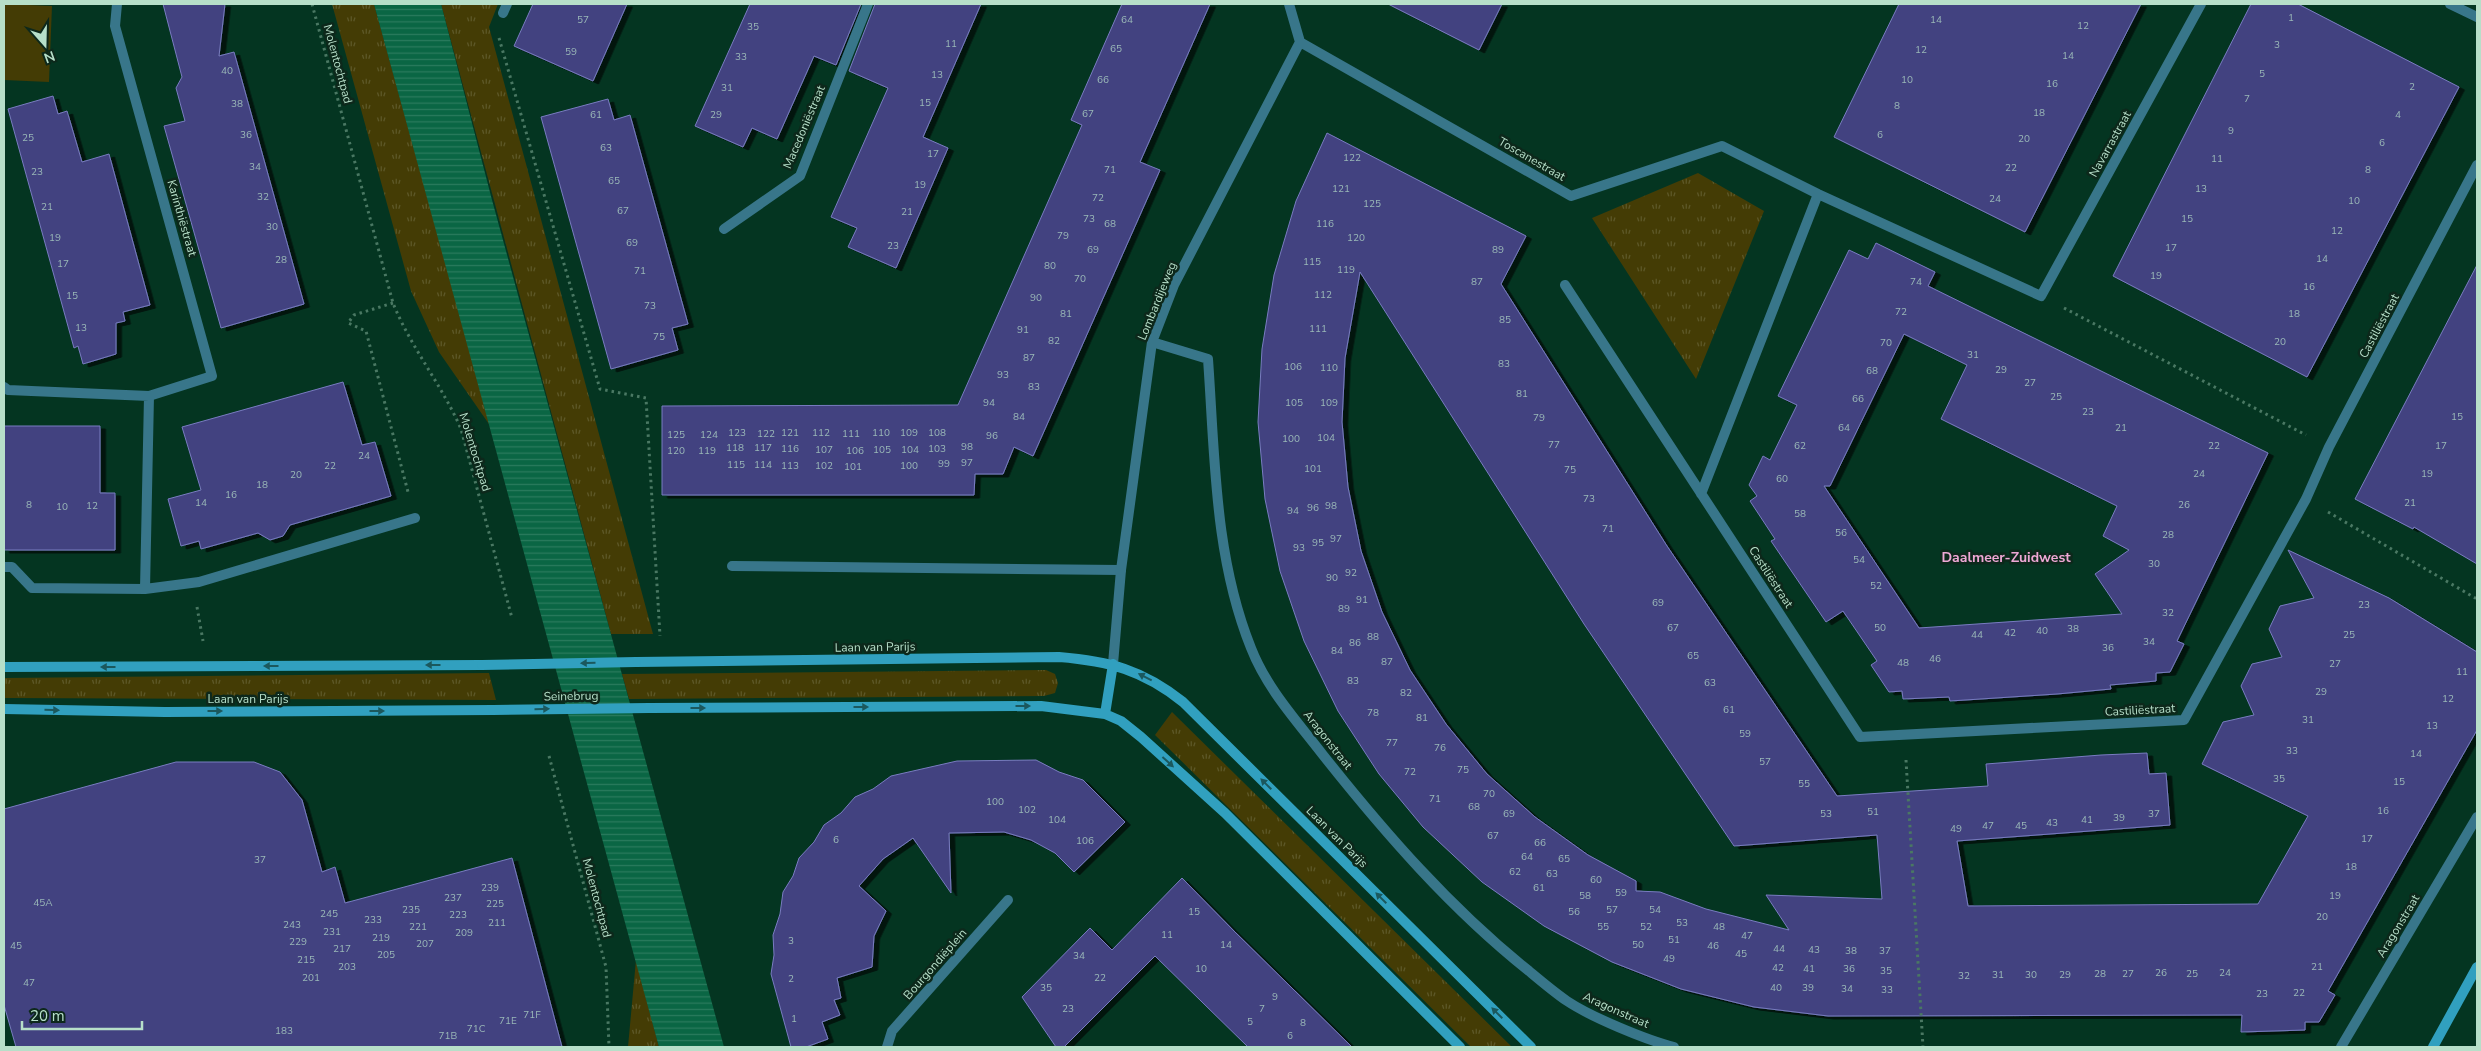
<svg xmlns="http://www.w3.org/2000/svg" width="2481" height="1051" font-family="'Nunito Sans',sans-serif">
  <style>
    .grass { fill: url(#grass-tufts) }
    .park { fill: #443c05 }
    .water { fill: url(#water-rules) }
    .building { fill: #424280; stroke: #797cc0; fill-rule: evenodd; filter: url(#shadow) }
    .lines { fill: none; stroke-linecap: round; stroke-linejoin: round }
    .path { stroke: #4a7863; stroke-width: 3; stroke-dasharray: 2.5 4; stroke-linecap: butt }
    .lane { stroke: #38768a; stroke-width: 10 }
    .street { stroke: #38768a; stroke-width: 10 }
    .secondary { stroke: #31a0bf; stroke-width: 10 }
    .secondary-bridge { stroke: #31a0bf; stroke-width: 10 }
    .oneway { fill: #1b585d }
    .labels { text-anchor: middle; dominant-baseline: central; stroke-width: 5; stroke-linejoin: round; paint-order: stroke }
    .number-label { font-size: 10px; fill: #9ab8b7 }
    .street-label { font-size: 12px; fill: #b7dfc9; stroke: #0d281b }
    .neighbourhood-label { font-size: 14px; font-weight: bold; fill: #eea8d5; stroke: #0d281b }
  </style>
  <defs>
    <pattern id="grass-tufts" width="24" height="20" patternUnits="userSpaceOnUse" patternTransform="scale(1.25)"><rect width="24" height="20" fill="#443c05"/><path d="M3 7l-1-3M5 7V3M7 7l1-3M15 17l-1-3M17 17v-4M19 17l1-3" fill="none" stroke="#5d5828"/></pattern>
    <pattern id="water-rules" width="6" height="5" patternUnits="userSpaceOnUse" patternTransform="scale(1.25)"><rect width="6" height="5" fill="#0a6644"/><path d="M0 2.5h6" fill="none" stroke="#2b7b5e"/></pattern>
    <filter id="shadow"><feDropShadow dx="5.5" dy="3" stdDeviation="0" flood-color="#0009"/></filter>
  </defs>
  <rect width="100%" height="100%" fill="#043521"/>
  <path class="grass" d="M332,4H374L491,427L439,352L411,291Z
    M441,4H498L489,27L653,634H611Z
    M1698,173L1764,211L1696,379L1592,218Z
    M1046,670L1055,674L1058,683L1055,693L1044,696L629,699L622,674Z
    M489,673L496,700L4,698V678Z
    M1172,712L1512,1047H1471L1155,735Z
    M636,960L659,1047H628Z"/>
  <path class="park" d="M4,4L52,6L49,82L4,80Z"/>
  <path class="water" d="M374,4H441L492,200L724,1047H659Z"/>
  <path class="building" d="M163,4H225L219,56L234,52L304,304L221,328L164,126L185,121L176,88L182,77Z
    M533,4H627L593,81L514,46Z
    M750,4H861L836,65L814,56L777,139L752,128L743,147L695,126Z
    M875,4H981L923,137L948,148L896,268L848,247L857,228L831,217L888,88L849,71Z
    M1122,4H1210L1140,162L1160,170L1033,456L1014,447L1003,474H975L974,495H662V406L958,405L1082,125L1071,120Z
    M1388,4H1502L1479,50Z
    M1899,4H2141L2025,232L1834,137Z
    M2251,4H2298L2459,87L2307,377L2113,276Z
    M53,96L58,114L67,111L82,162L109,154L150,305L123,312L125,321L116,323V354L83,364L78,346L74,348L8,109Z
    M608,99L614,120L630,115L688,324L672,328L678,350L611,369L541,117Z
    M1327,133L1526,236L1501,284L1667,546L1837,796L1988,786L1986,764L2101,755L2147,753L2149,774L2166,773L2170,825L1957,841L1968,906L2258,904L2308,816L2202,764L2223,722L2254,715L2241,686L2252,664L2282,657L2269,629L2280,606L2314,598L2288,550L2389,598L2477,652V730L2328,991L2335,995L2319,1022H2305V1030L2241,1032L2242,1015L1828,1016L1754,1007L1681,989L1612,962L1544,926L1482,882L1423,827L1379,774L1338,711L1304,641L1280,571L1265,499L1258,422L1262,349L1274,275L1296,201ZM1360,272L1584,624L1734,846L1877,835L1882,899L1766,895L1789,930L1706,909L1660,892L1636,891V881L1588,855L1535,817L1487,774L1446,724L1410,670L1382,612L1361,551L1348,487L1342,422L1345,358Z
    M1876,243L1935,272L1928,286L2268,453L2177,641L2184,644L2170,672L2156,673V681L2110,685L2111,689L2057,694L1950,701L1949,697L1903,699L1902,691L1889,692L1871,665L1877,661L1843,611L1826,622L1771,541L1775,539L1750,501L1757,496L1749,485L1763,456L1770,460L1797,405L1778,396L1849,250L1868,259ZM1904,334L1967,365L1941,419L2117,506L2103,536L2129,550L2095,574L2122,614L1919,628L1824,486H1830Z
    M2477,265V564L2414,527L2413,529L2355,499Z
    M343,382L362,445L375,442L391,496L290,525L283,536L270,540L258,533L201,549L199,541L181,546L168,499L201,490L182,427Z
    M4,426H100V493H115V550H4Z
    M1036,760L1059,772L1083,780L1125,822L1074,872L1055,853L1031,840L1004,832L949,833L951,893L913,838L883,859L859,886L886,911L874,936L872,967L837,978L841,998L834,1000L840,1015L822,1022L828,1039L806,1047H791L771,974L774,955L773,935L780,914L783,892L793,876L799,858L814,842L824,825L841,813L855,797L873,789L891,776L957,761Z
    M176,762H254L280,772L302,800L322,872L335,867L345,903L512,858L562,1047H16L4,1005V809Z
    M1182,878L1235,932L1352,1047H1248L1155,956L1064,1047H1056L1022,997L1090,928L1112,950Z"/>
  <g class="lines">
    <path class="path" d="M312,4L393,303C411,348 442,385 461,429L512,618
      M499,38L600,389L646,398L660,636
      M393,303L354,315L348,323L366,331L408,492
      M2064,308L2306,435
      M2328,512L2477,599
      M197,607L203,641
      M549,756L606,967L609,1047
      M1906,760L1923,1047"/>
    <path class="lane" d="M732,566L1121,570"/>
    <path class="street" d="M2450,4L2477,17
      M503,13L507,4
      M1300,42L1571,196L1722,146L1818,194L2041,296L2201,4
      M724,229L800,176L868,4
      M1565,285L1860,737L2184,720L2306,499L2329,447L2477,165
      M1152,342L1208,359C1215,456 1214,556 1251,648C1267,689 1297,721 1323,755C1385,833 1451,909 1529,971C1541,981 1554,992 1567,1001C1591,1017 1646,1040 1674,1047
      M4,387L8,390L149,396L212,376L115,26L117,4
      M1701,494L1818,194
      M4,567H12L32,588L145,589L149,396
      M145,589L199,582L415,518
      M1113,664L1121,570L1152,342L1174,285L1300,42L1289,4
      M887,1047L892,1031L1008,900
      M2341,1047L2477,817"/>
    <path class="secondary" d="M636,662L1059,657C1109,661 1143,670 1183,702L1531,1047
      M4,667L482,665
      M649,708L1041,706L1105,714L1121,721L1141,737L1225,813L1460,1047
      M4,709L165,712L493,710
      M1105,714L1113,664
      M2433,1047L2477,967"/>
    <path class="secondary-bridge" d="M482,665L636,662
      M493,710L649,708"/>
  </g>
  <defs><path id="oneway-solid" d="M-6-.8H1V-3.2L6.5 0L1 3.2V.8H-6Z" transform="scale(1.25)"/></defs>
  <g class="oneway">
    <use href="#oneway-solid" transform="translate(588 663) rotate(179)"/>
    <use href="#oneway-solid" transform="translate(433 665) rotate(180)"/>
    <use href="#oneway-solid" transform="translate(271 666) rotate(180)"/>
    <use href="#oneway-solid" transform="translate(108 667) rotate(180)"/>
    <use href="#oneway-solid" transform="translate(1145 677) rotate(-153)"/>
    <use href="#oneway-solid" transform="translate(1023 706)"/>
    <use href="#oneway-solid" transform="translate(861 707)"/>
    <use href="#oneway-solid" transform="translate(698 708)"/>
    <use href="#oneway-solid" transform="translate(542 709) rotate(-1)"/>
    <use href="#oneway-solid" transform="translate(52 710) rotate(1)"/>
    <use href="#oneway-solid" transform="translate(215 711)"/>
    <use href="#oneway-solid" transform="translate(377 711)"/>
    <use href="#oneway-solid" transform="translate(1168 762) rotate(42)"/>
    <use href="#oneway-solid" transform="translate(1266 784) rotate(-135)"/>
    <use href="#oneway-solid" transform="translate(1381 898) rotate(-135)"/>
    <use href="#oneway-solid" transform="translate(1497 1013) rotate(-135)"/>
  </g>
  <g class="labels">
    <g class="number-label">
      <text x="2291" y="18">1</text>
      <text x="583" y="20">57</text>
      <text x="1127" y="20">64</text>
      <text x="1936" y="20">14</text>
      <text x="2083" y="26">12</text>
      <text x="753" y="27">35</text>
      <text x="951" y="44">11</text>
      <text x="2277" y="45">3</text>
      <text x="1116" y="49">65</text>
      <text x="1921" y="50">12</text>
      <text x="571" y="52">59</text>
      <text x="2068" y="56">14</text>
      <text x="741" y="57">33</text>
      <text x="227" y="71">40</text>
      <text x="2262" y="74">5</text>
      <text x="937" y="75">13</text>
      <text x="1103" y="80">66</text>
      <text x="1907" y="80">10</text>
      <text x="2052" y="84">16</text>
      <text x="2412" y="87">2</text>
      <text x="727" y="88">31</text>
      <text x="2247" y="99">7</text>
      <text x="925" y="103">15</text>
      <text x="237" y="104">38</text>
      <text x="1897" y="106">8</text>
      <text x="2039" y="113">18</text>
      <text x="1088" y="114">67</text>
      <text x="596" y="115">61</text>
      <text x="716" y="115">29</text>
      <text x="2398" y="115">4</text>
      <text x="2231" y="131">9</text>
      <text x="246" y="135">36</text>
      <text x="1880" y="135">6</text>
      <text x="28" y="138">25</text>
      <text x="2024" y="139">20</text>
      <text x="2382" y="143">6</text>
      <text x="606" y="148">63</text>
      <text x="933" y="154">17</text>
      <text x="1352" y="158">122</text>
      <text x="2217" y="159">11</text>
      <text x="255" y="167">34</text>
      <text x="2011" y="168">22</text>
      <text x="1110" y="170">71</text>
      <text x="2368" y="170">8</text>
      <text x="37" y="172">23</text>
      <text x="614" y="181">65</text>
      <text x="920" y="185">19</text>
      <text x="1341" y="189">121</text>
      <text x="2201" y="189">13</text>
      <text x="263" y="197">32</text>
      <text x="1098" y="198">72</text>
      <text x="1995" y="199">24</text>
      <text x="2354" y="201">10</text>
      <text x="1372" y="204">125</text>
      <text x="47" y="207">21</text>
      <text x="623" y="211">67</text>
      <text x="907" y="212">21</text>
      <text x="1089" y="219">73</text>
      <text x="2187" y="219">15</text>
      <text x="1110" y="224">68</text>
      <text x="1325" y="224">116</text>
      <text x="272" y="227">30</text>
      <text x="2337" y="231">12</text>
      <text x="1063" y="236">79</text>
      <text x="55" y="238">19</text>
      <text x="1356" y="238">120</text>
      <text x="632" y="243">69</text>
      <text x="893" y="246">23</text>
      <text x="2171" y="248">17</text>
      <text x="1093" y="250">69</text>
      <text x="1498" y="250">89</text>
      <text x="2322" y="259">14</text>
      <text x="281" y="260">28</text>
      <text x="1312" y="262">115</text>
      <text x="63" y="264">17</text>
      <text x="1050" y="266">80</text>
      <text x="1346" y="270">119</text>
      <text x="640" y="271">71</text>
      <text x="2156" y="276">19</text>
      <text x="1080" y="279">70</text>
      <text x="1477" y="282">87</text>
      <text x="1916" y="282">74</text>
      <text x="2309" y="287">16</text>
      <text x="1323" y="295">112</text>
      <text x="72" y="296">15</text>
      <text x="1036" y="298">90</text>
      <text x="650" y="306">73</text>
      <text x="1901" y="312">72</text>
      <text x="1066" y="314">81</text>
      <text x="2294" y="314">18</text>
      <text x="1505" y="320">85</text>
      <text x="81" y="328">13</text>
      <text x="1318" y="329">111</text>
      <text x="1023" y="330">91</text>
      <text x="659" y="337">75</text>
      <text x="1054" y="341">82</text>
      <text x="2280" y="342">20</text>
      <text x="1886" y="343">70</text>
      <text x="1973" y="355">31</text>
      <text x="1029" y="358">87</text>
      <text x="1504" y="364">83</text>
      <text x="1293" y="367">106</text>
      <text x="1329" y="368">110</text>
      <text x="2001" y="370">29</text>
      <text x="1872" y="371">68</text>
      <text x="1003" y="375">93</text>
      <text x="2030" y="383">27</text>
      <text x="1034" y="387">83</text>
      <text x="1522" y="394">81</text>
      <text x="2056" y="397">25</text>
      <text x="1858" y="399">66</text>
      <text x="989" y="403">94</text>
      <text x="1294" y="403">105</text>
      <text x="1329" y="403">109</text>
      <text x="2088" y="412">23</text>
      <text x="1019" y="417">84</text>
      <text x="2457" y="417">15</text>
      <text x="1539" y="418">79</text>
      <text x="1844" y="428">64</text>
      <text x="2121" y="428">21</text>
      <text x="737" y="433">123</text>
      <text x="790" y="433">121</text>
      <text x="821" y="433">112</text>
      <text x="881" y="433">110</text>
      <text x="909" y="433">109</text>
      <text x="937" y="433">108</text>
      <text x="766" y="434">122</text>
      <text x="851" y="434">111</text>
      <text x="676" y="435">125</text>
      <text x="709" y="435">124</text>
      <text x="992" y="436">96</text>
      <text x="1326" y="438">104</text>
      <text x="1291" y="439">100</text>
      <text x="1554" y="445">77</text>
      <text x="1800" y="446">62</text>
      <text x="2214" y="446">22</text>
      <text x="2441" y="446">17</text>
      <text x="967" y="447">98</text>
      <text x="735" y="448">118</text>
      <text x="763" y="448">117</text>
      <text x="790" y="449">116</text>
      <text x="937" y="449">103</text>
      <text x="824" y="450">107</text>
      <text x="882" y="450">105</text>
      <text x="910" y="450">104</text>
      <text x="676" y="451">120</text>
      <text x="707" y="451">119</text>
      <text x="855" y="451">106</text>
      <text x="364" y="456">24</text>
      <text x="967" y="463">97</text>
      <text x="944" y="464">99</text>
      <text x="736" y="465">115</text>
      <text x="763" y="465">114</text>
      <text x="330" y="466">22</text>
      <text x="790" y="466">113</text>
      <text x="824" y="466">102</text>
      <text x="909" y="466">100</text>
      <text x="853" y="467">101</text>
      <text x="1313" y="469">101</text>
      <text x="1570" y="470">75</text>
      <text x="2199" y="474">24</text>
      <text x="2427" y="474">19</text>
      <text x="296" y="475">20</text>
      <text x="1782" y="479">60</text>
      <text x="262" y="485">18</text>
      <text x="231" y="495">16</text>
      <text x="1589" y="499">73</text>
      <text x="201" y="503">14</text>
      <text x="2410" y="503">21</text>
      <text x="29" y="505">8</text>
      <text x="2184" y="505">26</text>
      <text x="92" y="506">12</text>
      <text x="1331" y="506">98</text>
      <text x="62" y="507">10</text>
      <text x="1313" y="508">96</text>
      <text x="1293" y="511">94</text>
      <text x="1800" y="514">58</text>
      <text x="1608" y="529">71</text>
      <text x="1841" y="533">56</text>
      <text x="2168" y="535">28</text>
      <text x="1336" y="539">97</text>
      <text x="1318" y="543">95</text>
      <text x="1299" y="548">93</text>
      <text x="1859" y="560">54</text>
      <text x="2154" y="564">30</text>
      <text x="1351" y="573">92</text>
      <text x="1332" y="578">90</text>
      <text x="1876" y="586">52</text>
      <text x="1362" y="600">91</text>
      <text x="1658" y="603">69</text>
      <text x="2364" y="605">23</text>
      <text x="1344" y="609">89</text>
      <text x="2168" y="613">32</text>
      <text x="1673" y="628">67</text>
      <text x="1880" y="628">50</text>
      <text x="2073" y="629">38</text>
      <text x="2042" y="631">40</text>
      <text x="2010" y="633">42</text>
      <text x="1977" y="635">44</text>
      <text x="2349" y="635">25</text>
      <text x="1373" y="637">88</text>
      <text x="2149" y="642">34</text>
      <text x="1355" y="643">86</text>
      <text x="2108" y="648">36</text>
      <text x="1337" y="651">84</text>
      <text x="1693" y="656">65</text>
      <text x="1935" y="659">46</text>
      <text x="1387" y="662">87</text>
      <text x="1903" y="663">48</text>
      <text x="2335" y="664">27</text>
      <text x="2462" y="672">11</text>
      <text x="1353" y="681">83</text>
      <text x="1710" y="683">63</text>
      <text x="2321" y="692">29</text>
      <text x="1406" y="693">82</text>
      <text x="2448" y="699">12</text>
      <text x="1729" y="710">61</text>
      <text x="1373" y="713">78</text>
      <text x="1422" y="718">81</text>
      <text x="2308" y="720">31</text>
      <text x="2432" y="726">13</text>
      <text x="1745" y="734">59</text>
      <text x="1392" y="743">77</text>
      <text x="1440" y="748">76</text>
      <text x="2292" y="751">33</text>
      <text x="2416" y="754">14</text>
      <text x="1765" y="762">57</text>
      <text x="1463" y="770">75</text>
      <text x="1410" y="772">72</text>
      <text x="2279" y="779">35</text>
      <text x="2399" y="782">15</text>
      <text x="1804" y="784">55</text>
      <text x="1489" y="794">70</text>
      <text x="1435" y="799">71</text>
      <text x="995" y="802">100</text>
      <text x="1474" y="807">68</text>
      <text x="1027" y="810">102</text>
      <text x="2383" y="811">16</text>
      <text x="1873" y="812">51</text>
      <text x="1509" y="814">69</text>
      <text x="1826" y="814">53</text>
      <text x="2154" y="814">37</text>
      <text x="2119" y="818">39</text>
      <text x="1057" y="820">104</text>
      <text x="2087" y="820">41</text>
      <text x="2052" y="823">43</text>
      <text x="1988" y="826">47</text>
      <text x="2021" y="826">45</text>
      <text x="1956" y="829">49</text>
      <text x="1493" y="836">67</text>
      <text x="2367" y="839">17</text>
      <text x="836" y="840">6</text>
      <text x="1085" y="841">106</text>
      <text x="1540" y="843">66</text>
      <text x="1527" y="857">64</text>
      <text x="1564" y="859">65</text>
      <text x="260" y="860">37</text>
      <text x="2351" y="867">18</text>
      <text x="1515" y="872">62</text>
      <text x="1552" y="874">63</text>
      <text x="1596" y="880">60</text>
      <text x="490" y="888">239</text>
      <text x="1539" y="888">61</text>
      <text x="1621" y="893">59</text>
      <text x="1585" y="896">58</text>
      <text x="2335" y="896">19</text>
      <text x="453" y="898">237</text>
      <text x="43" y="903">45A</text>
      <text x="495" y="904">225</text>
      <text x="411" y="910">235</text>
      <text x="1612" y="910">57</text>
      <text x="1655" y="910">54</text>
      <text x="1194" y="912">15</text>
      <text x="1574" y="912">56</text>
      <text x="329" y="914">245</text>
      <text x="458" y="915">223</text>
      <text x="2322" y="917">20</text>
      <text x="373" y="920">233</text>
      <text x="497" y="923">211</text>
      <text x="1682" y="923">53</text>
      <text x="292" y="925">243</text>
      <text x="418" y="927">221</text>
      <text x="1603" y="927">55</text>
      <text x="1646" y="927">52</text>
      <text x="1719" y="927">48</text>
      <text x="332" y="932">231</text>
      <text x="464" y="933">209</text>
      <text x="1167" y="935">11</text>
      <text x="1747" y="936">47</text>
      <text x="381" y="938">219</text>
      <text x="1674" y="940">51</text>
      <text x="791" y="941">3</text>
      <text x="298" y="942">229</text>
      <text x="425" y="944">207</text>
      <text x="1226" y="945">14</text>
      <text x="1638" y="945">50</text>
      <text x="16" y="946">45</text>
      <text x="1713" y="946">46</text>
      <text x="342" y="949">217</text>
      <text x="1779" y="949">44</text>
      <text x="1814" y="950">43</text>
      <text x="1851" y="951">38</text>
      <text x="1885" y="951">37</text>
      <text x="1741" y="954">45</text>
      <text x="386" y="955">205</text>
      <text x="1079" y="956">34</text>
      <text x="1669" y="959">49</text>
      <text x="306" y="960">215</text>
      <text x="347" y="967">203</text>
      <text x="2317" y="967">21</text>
      <text x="1778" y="968">42</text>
      <text x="1201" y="969">10</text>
      <text x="1809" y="969">41</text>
      <text x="1849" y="969">36</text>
      <text x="1886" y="971">35</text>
      <text x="2161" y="973">26</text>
      <text x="2225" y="973">24</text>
      <text x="2100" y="974">28</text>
      <text x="2128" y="974">27</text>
      <text x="2192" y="974">25</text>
      <text x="1998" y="975">31</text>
      <text x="2031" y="975">30</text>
      <text x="2065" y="975">29</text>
      <text x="1964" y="976">32</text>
      <text x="311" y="978">201</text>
      <text x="1100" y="978">22</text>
      <text x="791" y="979">2</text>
      <text x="29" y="983">47</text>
      <text x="1046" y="988">35</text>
      <text x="1776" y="988">40</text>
      <text x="1808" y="988">39</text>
      <text x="1847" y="989">34</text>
      <text x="1887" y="990">33</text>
      <text x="2299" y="993">22</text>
      <text x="2262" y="994">23</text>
      <text x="1275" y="997">9</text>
      <text x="1068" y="1009">23</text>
      <text x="1262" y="1009">7</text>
      <text x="532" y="1015">71F</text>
      <text x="794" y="1019">1</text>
      <text x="508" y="1021">71E</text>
      <text x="1250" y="1022">5</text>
      <text x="1303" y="1023">8</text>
      <text x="476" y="1029">71C</text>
      <text x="284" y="1031">183</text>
      <text x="448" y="1036">71B</text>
      <text x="1290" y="1036">6</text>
    </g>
    <g class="street-label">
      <text transform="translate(338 64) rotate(75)">Molentochtpad</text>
      <text transform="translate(804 127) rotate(-67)">Macedoniëstraat</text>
      <text transform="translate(2110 144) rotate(-61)">Navarrastraat</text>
      <text transform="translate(1532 159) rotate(30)">Toscanestraat</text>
      <text transform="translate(182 218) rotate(74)">Karinthiëstraat</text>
      <text transform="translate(1157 301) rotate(-68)">Lombardijeweg</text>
      <text transform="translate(2379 326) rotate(-62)">Castiliëstraat</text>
      <text transform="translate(475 452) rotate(73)">Molentochtpad</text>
      <text transform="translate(1771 577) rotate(57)">Castiliëstraat</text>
      <text transform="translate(875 647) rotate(-1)">Laan van Parijs</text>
      <text transform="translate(571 696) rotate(-1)">Seinebrug</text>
      <text x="248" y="699">Laan van Parijs</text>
      <text transform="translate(2140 710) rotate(-3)">Castiliëstraat</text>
      <text transform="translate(1328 740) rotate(52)">Aragonstraat</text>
      <text transform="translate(1337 837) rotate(45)">Laan van Parijs</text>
      <text transform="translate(597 898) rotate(75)">Molentochtpad</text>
      <text transform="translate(2398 926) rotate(-59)">Aragonstraat</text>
      <text transform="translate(935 964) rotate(-49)">Bourgondiëplein</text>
      <text transform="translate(1616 1010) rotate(24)">Aragonstraat</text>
    </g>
    <g class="neighbourhood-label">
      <text x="2006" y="557">Daalmeer-Zuidwest</text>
    </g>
  </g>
  <rect width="2481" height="1051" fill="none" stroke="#b7dfc9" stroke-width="10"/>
  <g transform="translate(45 45) rotate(160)" stroke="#0d281b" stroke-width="4" paint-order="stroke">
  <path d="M0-4L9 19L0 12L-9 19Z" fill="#b7dfc9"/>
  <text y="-8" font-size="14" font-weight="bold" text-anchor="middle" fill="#b7dfc9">N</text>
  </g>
  <path d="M22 1021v8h120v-8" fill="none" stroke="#b7dfc9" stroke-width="2.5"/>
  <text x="30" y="1021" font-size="15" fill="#b7dfc9" stroke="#0d281b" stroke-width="4" paint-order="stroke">20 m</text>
</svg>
